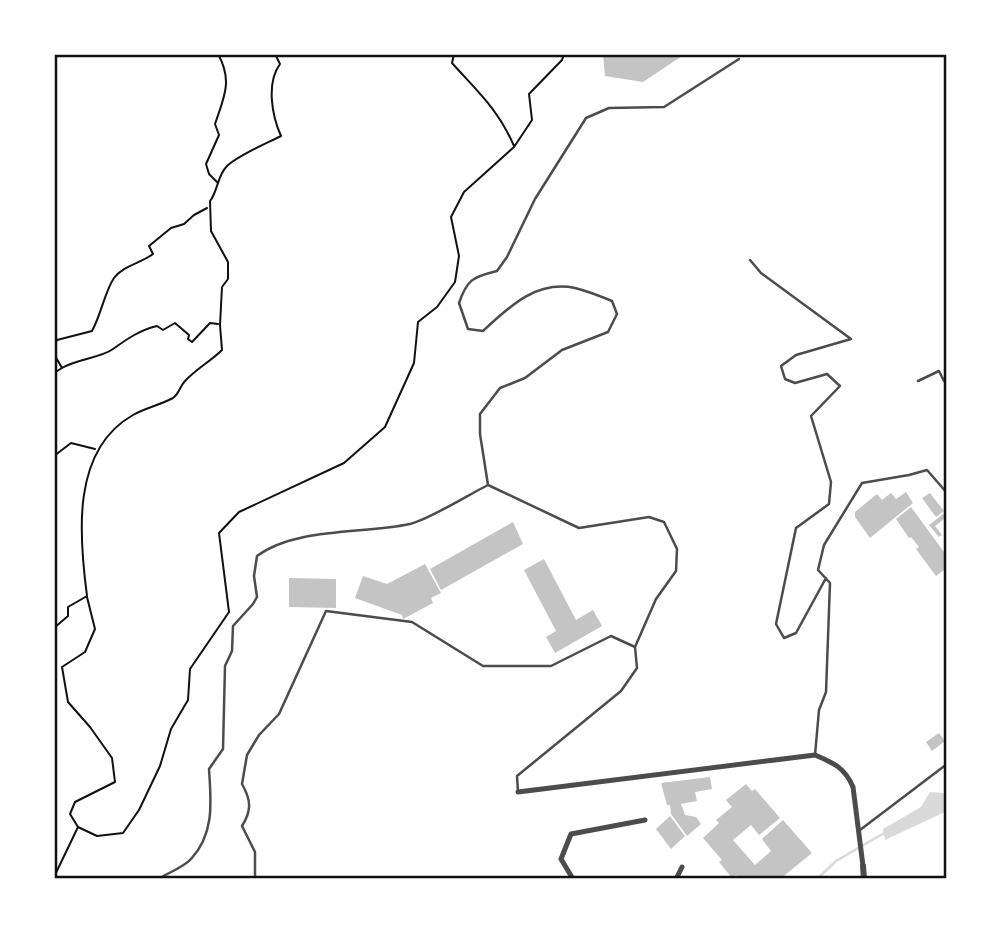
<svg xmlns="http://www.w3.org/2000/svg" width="1001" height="933" font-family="Inter,sans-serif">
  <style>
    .water { fill: #d9d9d9 }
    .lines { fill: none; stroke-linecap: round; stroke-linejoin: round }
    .stream { stroke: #d9d9d9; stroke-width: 2.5 }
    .building { fill: #c4c4c4 }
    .path { stroke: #111; stroke-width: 2 }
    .service { stroke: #4c4c4c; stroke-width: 2.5 }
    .minor { stroke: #4c4c4c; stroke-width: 5 }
    .tertiary { stroke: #4c4c4c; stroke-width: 6 }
    .neatline { fill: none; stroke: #111; stroke-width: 2.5 }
  </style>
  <rect width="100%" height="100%" fill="#fff"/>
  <path class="water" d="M947,785V811L885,840L883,829L921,807L930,792L944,793Z"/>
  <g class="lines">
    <path class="stream" d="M817,879L836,861L886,832"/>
  </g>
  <path class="building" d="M603,54L636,55L685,54L643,82L605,76Z
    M906,492L913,503L870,538L855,517V512L877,494L882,500L891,493L896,499Z
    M930,493L944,511L936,517L922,498Z
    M911,507L947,556V568L936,576L916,549L919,547L911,537L909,538L896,519Z
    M947,511V524L944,519L935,526L942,535L939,537L929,525Z
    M513,522L523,544L441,590L430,569Z
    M544,559L576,620L593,610L602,626L555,653L546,637L556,631L524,570Z
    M425,564L441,593L431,598L433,603L403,619L402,615L355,598L363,576L387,584Z
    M289,578L336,579V608L289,607Z
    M939,733L945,741L932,751L926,742Z
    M710,777L712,789L695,792L697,801L681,804L685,815L696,817L701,824L687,836L671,814L670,805H667L661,783Z
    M746,784L752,791L755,789L780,818L759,835L751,825L733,840L755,865L771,851L762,839L783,820L812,853L780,879H740L736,875L732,878L719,862L722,860L703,838L719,823L716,820L732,807L726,800Z
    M670,816L685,836L671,849L656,829Z"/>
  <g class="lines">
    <path class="path" d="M454,54L452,63C478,92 498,109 514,146
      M217,182L209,174L206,164L219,135L215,124C224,97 233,81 218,54
      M54,346L57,340L92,331C101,315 105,291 114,278C123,266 141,263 153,254L149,246L171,228L184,224L194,215L207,208
      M54,354L62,368L54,373
      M62,368C76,359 101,358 113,349C127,339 140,330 157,326L163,330L175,323L189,335L188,339L192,342L210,323L218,324
      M54,456L71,443L95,449
      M54,628L68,616V607L87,596C79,536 71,450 133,415C145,408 160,405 173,398C179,394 180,386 185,381C196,369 211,361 222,350L220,325L222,287L228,279V262L211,231L210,201C218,191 217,176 227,166C239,155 265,144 281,136C272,116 266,83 280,64L275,54
      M78,827L97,836L123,833L139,810L160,766L171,729L188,700L190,669L229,612L219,533L239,512L344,463L385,427L414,363L418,322L437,307L455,282L459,256L451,217L464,192L514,147L532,120L529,94L562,60L564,54
      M54,877L78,827L70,814L75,802L115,782L112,758L90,727L68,702L62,667L85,652L95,629L87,597"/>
    <path class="service" d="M750,260L761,273L851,339L796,355L781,366L785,379L795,383L827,374L840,386L811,416L831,482L829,504L796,528L776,624L784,638L796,633L826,578
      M918,381L939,371L944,381L947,380
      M488,485L480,434V414L500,388L525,378L562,350L608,332L617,314L612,301C600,296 587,291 575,288C536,280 509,307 483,331L468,329L459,303C467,280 472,277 497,271L507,257L535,199L586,118L609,108L664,107L739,59
      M815,755L819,710L826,692L830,583L818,570L824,545L862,483L909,475L927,470L947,493
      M860,830L947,764
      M158,879C168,873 184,867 191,859C215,833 211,801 209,769L223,749L225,666L232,651L233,626L253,604L257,597L254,576L257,556C296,527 364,534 410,524C430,519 468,495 488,485L579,528L649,517L664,522L677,549L676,571L656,599L635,647
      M255,879V852L242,826C252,810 251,800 242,784L247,755L259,735L279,714L326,611L412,622L483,666H551L611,636L635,647L637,668L621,691L517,776L518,792"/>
    <path class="minor" d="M518,792L815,755C834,763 845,768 853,787L863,866
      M573,879L561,859L571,834L645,820
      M676,879L682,867"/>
    <path class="tertiary" d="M863,866L864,879"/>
  </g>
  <rect width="1001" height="933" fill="none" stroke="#ffffff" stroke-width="112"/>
  <rect x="56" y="56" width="889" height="821" class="neatline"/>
</svg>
